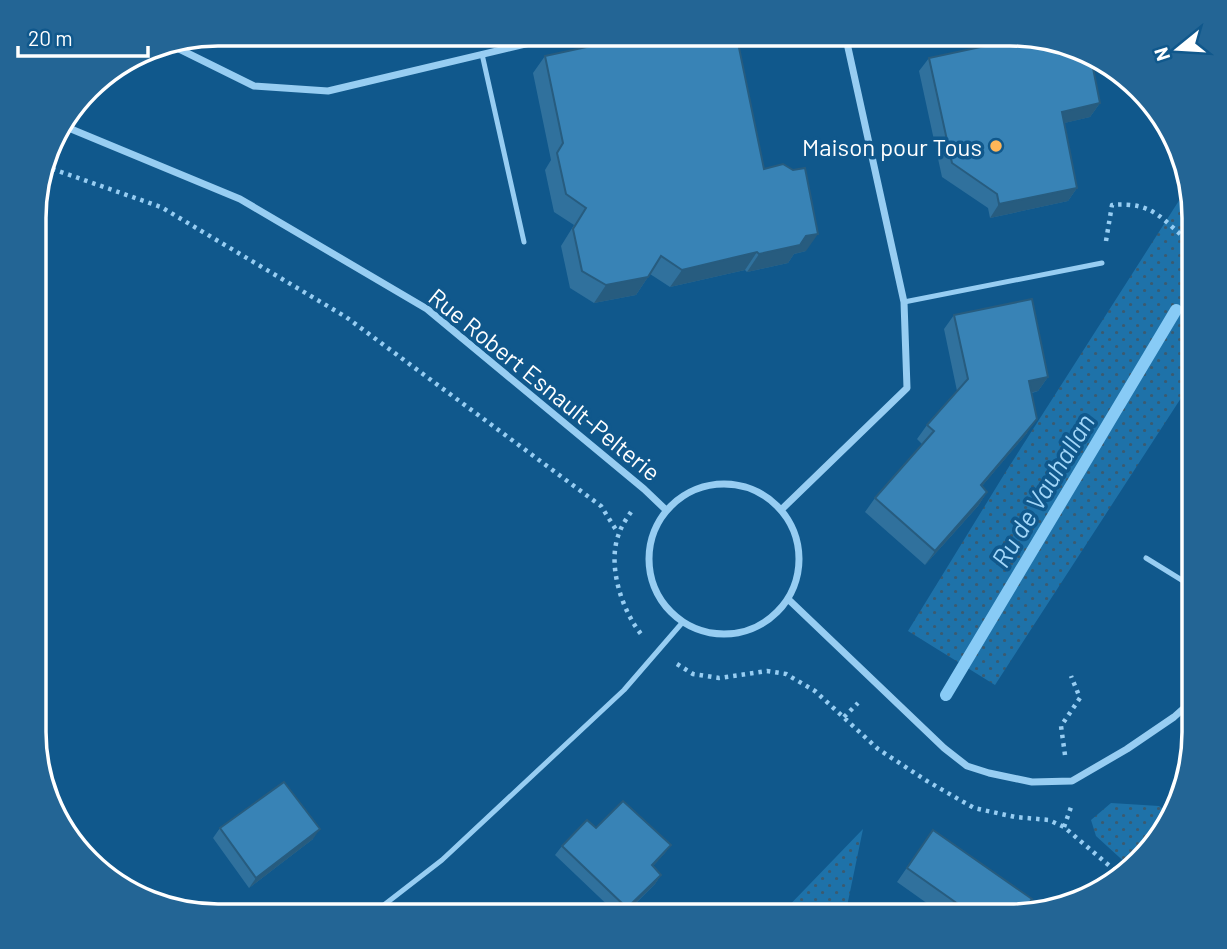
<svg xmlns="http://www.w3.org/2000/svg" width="1227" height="949" font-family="Barlow,sans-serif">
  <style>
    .grass { fill: url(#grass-dots) }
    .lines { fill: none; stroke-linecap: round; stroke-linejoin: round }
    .stream { stroke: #88cbf6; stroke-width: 12 }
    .path { stroke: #97cdf2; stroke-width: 4.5; stroke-dasharray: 3.5 5; stroke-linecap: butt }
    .lane { stroke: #97cdf2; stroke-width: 5 }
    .street { stroke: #97cdf2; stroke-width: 7 }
    .wall { fill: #30719d }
    .shaded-wall { fill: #275c7f }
    .building { fill: #3883b6; stroke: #275c7f; stroke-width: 2 }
    .poi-dot { fill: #ffb658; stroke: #10588c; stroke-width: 2.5 }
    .labels { text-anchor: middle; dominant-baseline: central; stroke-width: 7; stroke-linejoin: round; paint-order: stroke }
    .poi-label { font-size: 24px; fill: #fff; stroke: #10588c; text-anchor: end }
    .street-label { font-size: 24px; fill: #fff; stroke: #10588c }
    .water-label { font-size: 26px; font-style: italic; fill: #a2d7f9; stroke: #10588c }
    .rim { fill: none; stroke: #fff; stroke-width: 3.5 }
  </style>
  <defs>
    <pattern id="grass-dots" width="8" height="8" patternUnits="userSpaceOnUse" patternTransform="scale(1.75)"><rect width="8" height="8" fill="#1e72a9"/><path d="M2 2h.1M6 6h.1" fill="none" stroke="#3a5b71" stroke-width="1.8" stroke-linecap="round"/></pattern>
  </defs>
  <rect width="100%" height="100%" fill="#10588c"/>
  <path class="grass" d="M1187,188L1194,217V378L995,685L908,631L1005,473Z
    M1111,803L1159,806L1171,816L1148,853L1130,867L1096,836L1091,820Z
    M863,829L845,916H779Z"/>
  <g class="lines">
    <path class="stream" d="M946,695L1176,310"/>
    <path class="path" d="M44,166L161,207L346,317L601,506L618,533
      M1106,241L1112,205C1157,201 1163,223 1194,245
      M631,512C627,518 622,525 620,531C606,562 621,609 641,634
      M677,664L693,674L719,678L767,671L786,674L815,691L878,749L927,781L974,808L1015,817L1049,820L1064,827L1119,874
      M844,717L858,703
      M1065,755L1061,726L1080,698L1071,676
      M1064,827L1071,807"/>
    <path class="lane" d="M482,54L524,242
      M904,302L1102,263
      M1146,558L1193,587
      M371,915L442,860L624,690L682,623"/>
    <path class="street" d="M165,42L254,86L328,91L572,33
      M59,124L240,199L427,309L644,489L666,510
      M649 559a75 75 0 1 1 150 0a75 75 0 1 1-150 0Z
      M782,509L907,388L904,302L845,34
      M788,599L944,748L967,766L989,773L1032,782L1072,781L1127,749L1174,717L1193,700"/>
  </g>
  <path class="wall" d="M545,56L764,169L806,251L794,254L788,263L747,272L745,270L670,287L650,274L636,295L594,303L570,288L561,246L574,225L554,212L545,170L551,160L533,73Z
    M929,58L1100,103L1090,117L1064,123L1077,188L1068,201L990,218L988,208L942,177L919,71Z
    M954,315L1048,377L1038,391L1032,393L1027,433L982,486L987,492L978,506L925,565L865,512L875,498L922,444L917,439L927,425L957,391L944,329Z
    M220,828L313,839L249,888L213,838Z
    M596,828L671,845L664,854L653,866L661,875L655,884L623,916H619L555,855L562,846Z
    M933,830L1010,916H945L897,882Z"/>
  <path class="shaded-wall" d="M1100,103L1090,117L1052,126L1062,112Z
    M1077,188L1068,201L990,218L999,204Z
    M818,234L806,251L794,254L788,263L747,272L759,254L806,236Z
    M757,252L745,270L670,287L682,270Z
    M648,277L636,295L594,303L606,285Z
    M1048,377L1038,391L1019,395L1029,381Z
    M1037,419L1027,433L971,499L981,485Z
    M987,492L978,506L925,565L935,551Z
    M320,829L313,839L249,888L256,878Z
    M671,845L664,854L646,874L652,865Z
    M661,875L655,884L622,916L627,908Z"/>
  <path class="building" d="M651,33H736L764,169L783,164L793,170L805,168L818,234L806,236L800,245L759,254L757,252L682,270L661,256L648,277L606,285L582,271L573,229L586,208L566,194L557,153L563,143L545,56Z
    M1032,36L1081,47L1090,53L1100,103L1062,112L1077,188L999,204L997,194L952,163L929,58Z
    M1032,299L1048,377L1029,381L1037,419L981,485L987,492L935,551L875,498L934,431L927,425L968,379L954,315Z
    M284,782L320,829L256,878L220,828Z
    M623,801L671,845L652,865L661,875L627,908L562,846L587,820L596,828Z
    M933,830L1032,899L1022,913L1010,916H975L907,868Z"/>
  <circle class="poi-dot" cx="996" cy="146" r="7"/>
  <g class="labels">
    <g class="poi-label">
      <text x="982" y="146">Maison pour Tous</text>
    </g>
    <g class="street-label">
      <text transform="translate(545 384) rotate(39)">Rue Robert Esnault-Pelterie</text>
    </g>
    <g class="water-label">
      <text transform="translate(1042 490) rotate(-59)">Ru de Vauhallan</text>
    </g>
  </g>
  <path d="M0 0H1227V949H0ZM218 46H1010A172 172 0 0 1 1182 218V732A172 172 0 0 1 1010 904H218A172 172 0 0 1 46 732V218A172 172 0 0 1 218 46Z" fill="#236595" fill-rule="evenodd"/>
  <path class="rim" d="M218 46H1010A172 172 0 0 1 1182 218V732A172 172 0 0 1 1010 904H218A172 172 0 0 1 46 732V218A172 172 0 0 1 218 46Z"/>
  <g transform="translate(1178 49) rotate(252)" stroke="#10588c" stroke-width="5" paint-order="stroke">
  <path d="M0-5L12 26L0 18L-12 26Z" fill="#ffffff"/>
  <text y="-10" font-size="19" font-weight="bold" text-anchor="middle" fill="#ffffff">N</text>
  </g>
  <path d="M18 46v10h130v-10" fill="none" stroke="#ffffff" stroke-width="3.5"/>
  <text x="28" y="46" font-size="21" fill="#ffffff" stroke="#10588c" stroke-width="5" paint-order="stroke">20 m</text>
</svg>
